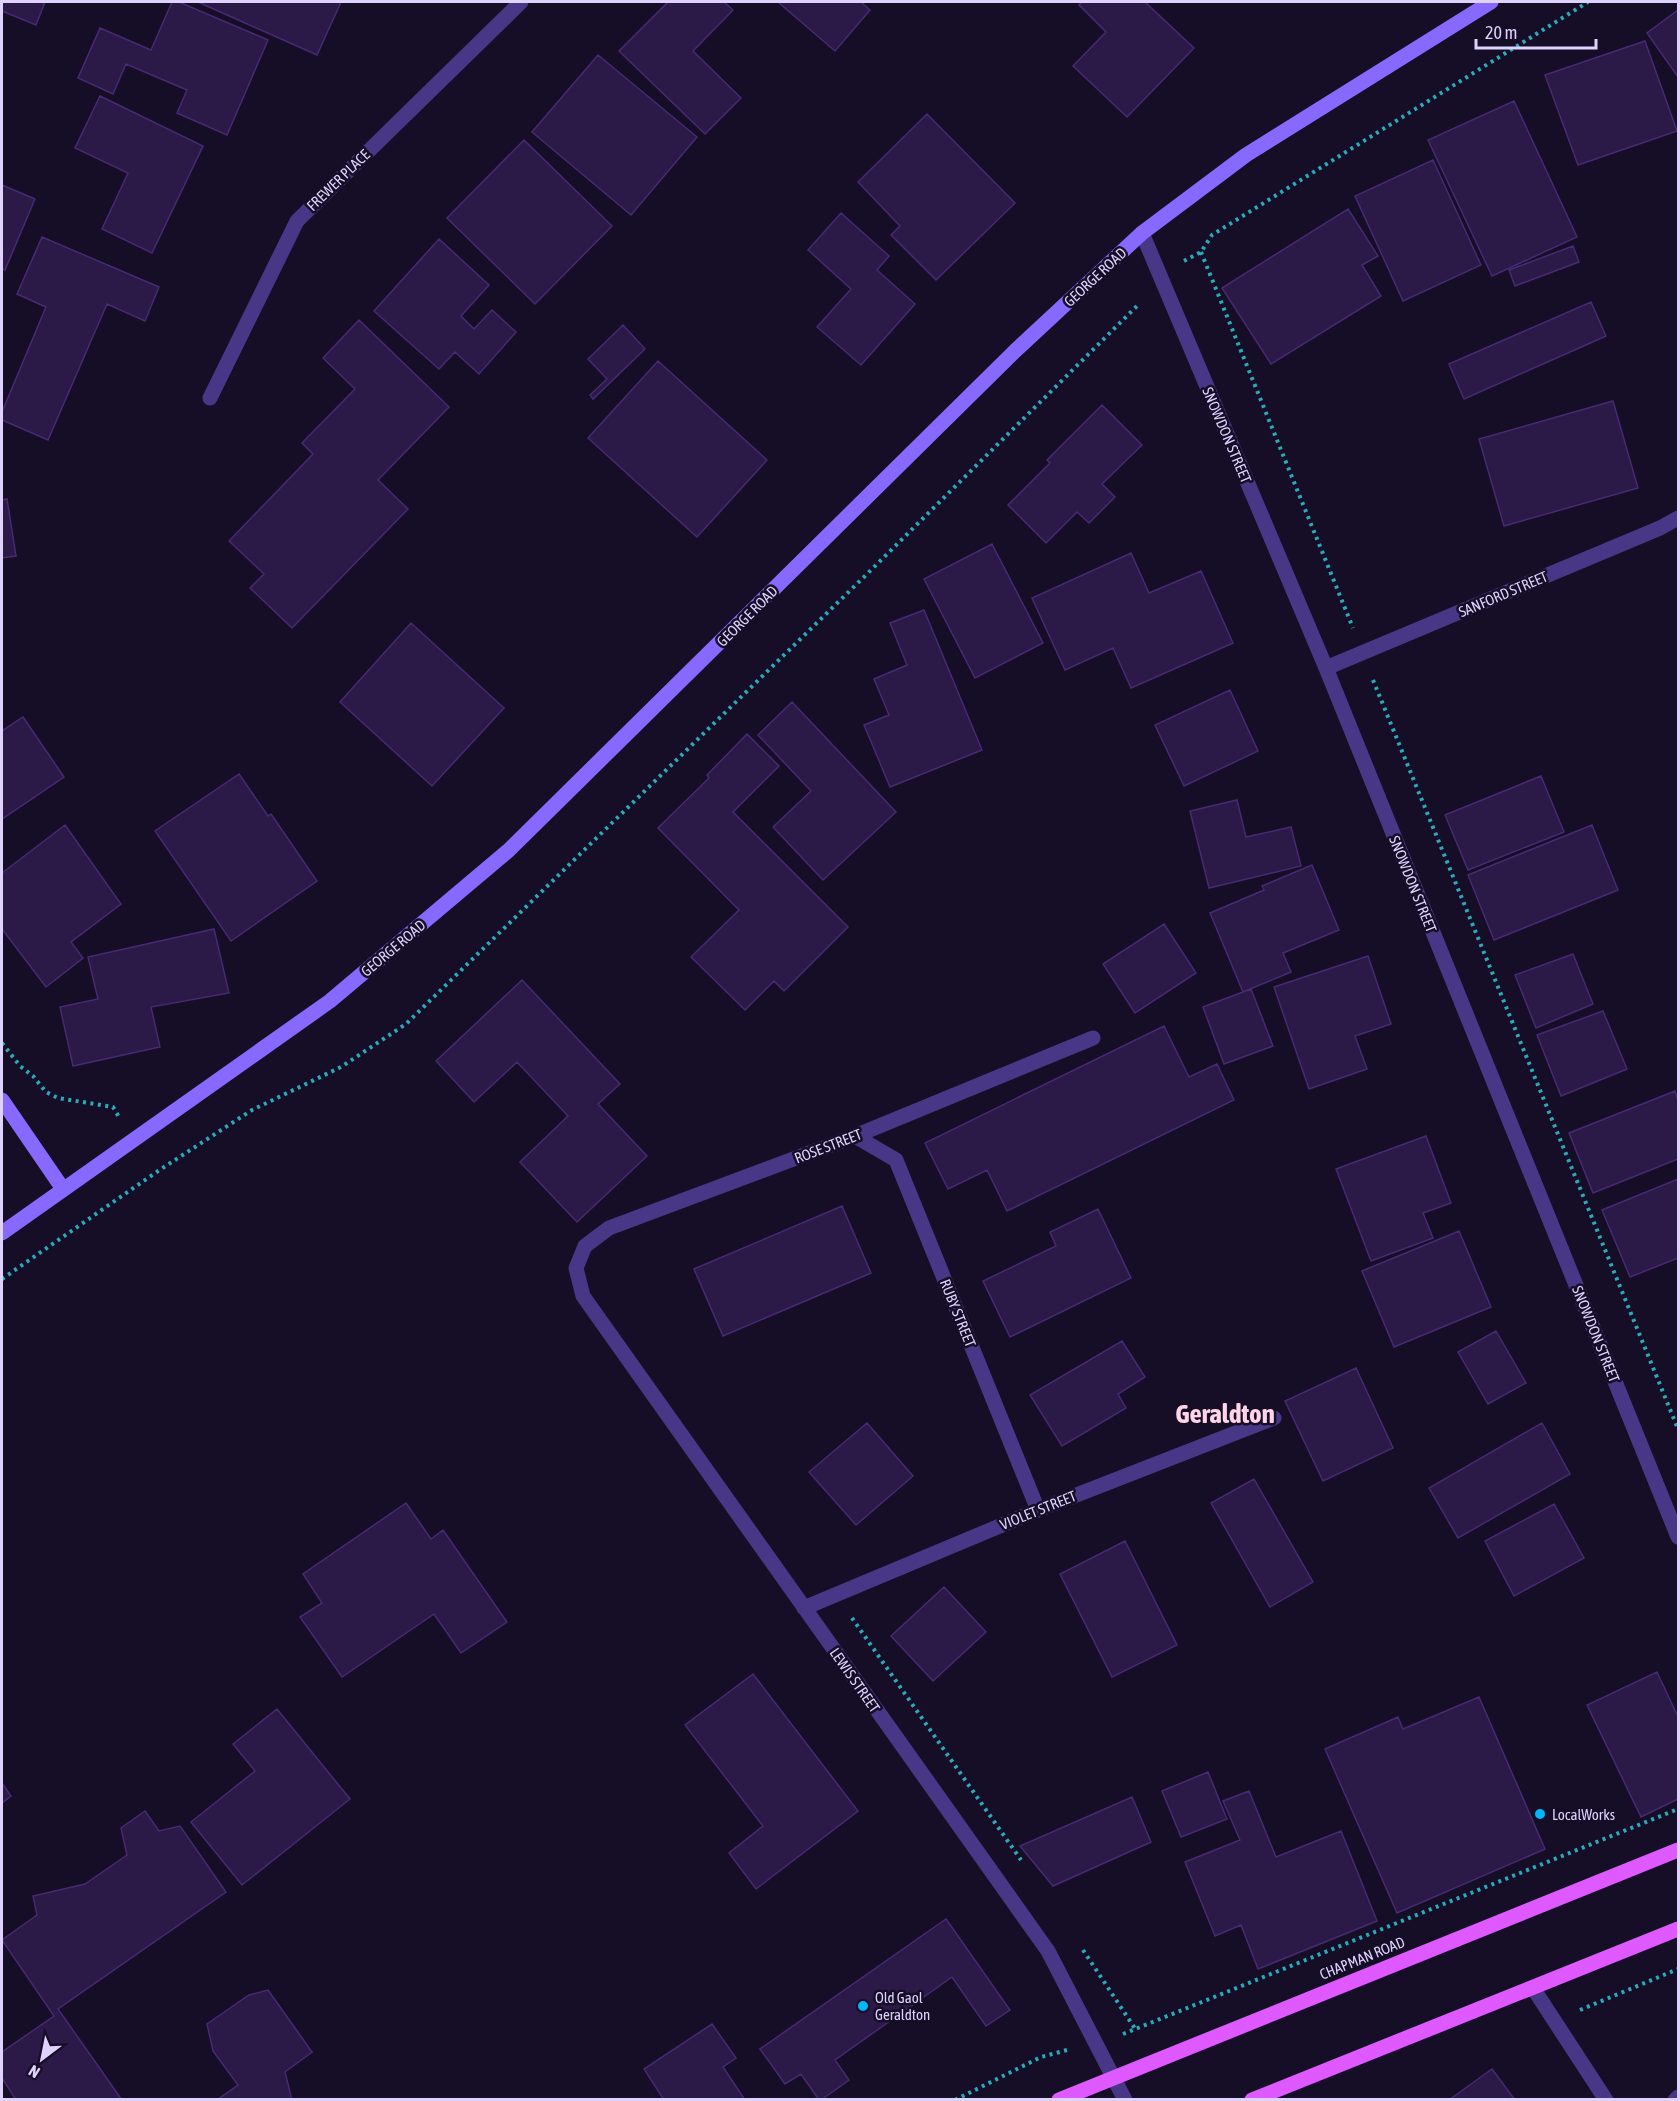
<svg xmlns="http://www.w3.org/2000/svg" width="1680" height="2101" font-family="'Asap Condensed',sans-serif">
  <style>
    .building { fill: #2b1947; stroke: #462a74; stroke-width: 1.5 }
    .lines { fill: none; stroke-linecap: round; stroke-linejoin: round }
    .path { stroke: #2aabbc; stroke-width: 4; stroke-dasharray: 3 4.5; stroke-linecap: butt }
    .lane { stroke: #483786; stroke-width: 15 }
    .street { stroke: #483786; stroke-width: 15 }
    .secondary { stroke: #8769ff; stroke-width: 15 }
    .primary { stroke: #de59ff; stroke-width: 15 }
    .poi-dot { fill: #00b7fd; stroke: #160e26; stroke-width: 2 }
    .labels { text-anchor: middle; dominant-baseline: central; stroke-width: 5; stroke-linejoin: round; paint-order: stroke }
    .street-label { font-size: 15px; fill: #dfd2ff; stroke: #160e26 }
    .poi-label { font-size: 15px; fill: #dfd2ff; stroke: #160e26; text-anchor: start }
    .town-label { font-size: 27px; font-weight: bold; fill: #ffd4e8; stroke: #160e26 }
  </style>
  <rect width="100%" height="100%" fill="#160e26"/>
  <path class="building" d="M2,2H45L36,25L2,11Z
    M172,2H179L268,40L227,135L177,113L187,90L126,64L113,94L78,78L100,28L151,50Z
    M198,2H341L317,55Z
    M668,2H724L733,10L693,51L741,98L705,134L619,51Z
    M778,2H861L870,10L835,51Z
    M1082,2H1145L1194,48L1127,117L1073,66L1106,32L1079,5Z
    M1678,10V77L1647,33Z
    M1645,41L1677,131L1578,165L1545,75Z
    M598,55L697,137L631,215L532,132Z
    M100,96L203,146L152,253L102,229L128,173L75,148Z
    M1514,101L1577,237L1492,276L1428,140Z
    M927,114L1015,203L936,280L891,235L900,226L858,182Z
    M524,140L612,226L535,304L447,218Z
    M1433,160L1481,265L1403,301L1355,196Z
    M2,185L35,199L5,270L2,268Z
    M1348,209L1378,256L1362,265L1381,296L1271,364L1222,288Z
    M841,213L889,256L877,270L915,304L861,365L817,327L851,289L808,250Z
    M42,237L159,287L145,321L107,304L48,440L2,420V412L46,307L17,294Z
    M439,239L489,285L461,316L474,329L492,310L516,332L479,374L455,352L439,369L374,311Z
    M1573,246L1579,262L1515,286L1509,270Z
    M1591,302L1606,336L1464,399L1449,364Z
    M359,320L449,407L378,480L408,509L292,628L250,588L264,574L229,541L313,454L302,443L355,389L323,358Z
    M623,325L645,349L593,399L590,395L607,379L588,359Z
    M658,361L767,460L697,537L588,438Z
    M1613,401L1638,488L1504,526L1479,439Z
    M1102,405L1142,445L1102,484L1115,497L1089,523L1077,512L1046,543L1008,505L1050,463L1047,460Z
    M7,499L16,556L2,558V500Z
    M992,544L1043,643L975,678L924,579Z
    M1131,553L1149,593L1201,571L1233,643L1131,688L1113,648L1065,670L1032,598Z
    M924,610L982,750L890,787L864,725L889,715L874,679L907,665L890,623Z
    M411,623L504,708L432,786L340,702Z
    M1230,690L1258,751L1184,786L1155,725Z
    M792,702L896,812L823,880L773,827L811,791L758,735Z
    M23,717L64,777L2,819V731Z
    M747,734L779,766L733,812L848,927L784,991L774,981L745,1010L691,957L739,910L658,828L709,778L707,775Z
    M239,774L268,816L271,814L317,881L231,941L155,831Z
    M1541,776L1564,832L1468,870L1445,815Z
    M1237,800L1246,837L1291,827L1301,866L1209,888L1190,811Z
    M65,825L121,904L71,942L83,958L46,987L2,929V873Z
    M1592,825L1618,890L1494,940L1468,875Z
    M1312,865L1339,930L1283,953L1291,972L1243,992L1210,913L1264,890L1262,886Z
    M1164,924L1196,973L1135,1013L1103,964Z
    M214,929L229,993L151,1007L160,1047L73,1066L60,1007L98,999L88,957Z
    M1573,954L1593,1004L1536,1028L1515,975Z
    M1368,956L1391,1024L1355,1036L1367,1069L1309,1089L1274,987Z
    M522,980L620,1084L598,1104L647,1156L577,1222L520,1162L568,1116L517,1062L474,1102L436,1061Z
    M1251,989L1273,1046L1224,1064L1203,1007Z
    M1603,1011L1627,1069L1561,1096L1537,1035Z
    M1164,1026L1189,1077L1217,1064L1234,1100L1007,1211L987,1170L948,1189L925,1143Z
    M1675,1091L1678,1100V1159L1593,1193L1569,1133Z
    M1426,1136L1451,1203L1423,1213L1433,1238L1371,1261L1336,1169Z
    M1678,1179V1258L1630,1277L1602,1210Z
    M842,1206L871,1273L723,1336L694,1269Z
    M1098,1209L1131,1278L1010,1337L983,1281L1056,1246L1050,1232Z
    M1459,1231L1491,1307L1394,1347L1362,1271Z
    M1496,1331L1526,1383L1488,1404L1458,1352Z
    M1122,1341L1145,1377L1118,1394L1126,1408L1062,1446L1030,1395Z
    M1356,1368L1393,1448L1323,1481L1285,1401Z
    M867,1423L913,1476L856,1525L809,1472Z
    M1542,1423L1570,1474L1458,1538L1429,1488Z
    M1254,1479L1313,1582L1270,1607L1211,1503Z
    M406,1503L431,1539L443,1530L507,1622L461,1653L434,1614L342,1677L300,1617L322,1603L303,1574Z
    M1554,1504L1584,1558L1514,1596L1485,1541Z
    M1125,1541L1177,1645L1112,1677L1060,1574Z
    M944,1587L986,1632L933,1681L891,1636Z
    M1657,1672L1678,1717V1799L1641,1817L1587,1705Z
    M753,1674L858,1811L756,1889L729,1853L763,1826L685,1725Z
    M1479,1697L1545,1849L1397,1913L1325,1749L1398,1717L1403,1729Z
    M277,1709L350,1799L242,1885L191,1822L255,1771L233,1744Z
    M1208,1772L1227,1819L1181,1837L1162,1791Z
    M2,1783L11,1796L2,1803Z
    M1249,1791L1276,1857L1341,1831L1377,1921L1258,1969L1241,1925L1215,1936L1185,1862L1240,1840L1223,1801Z
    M1132,1797L1151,1842L1053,1886L1020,1846Z
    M145,1811L159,1831L180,1826L226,1892L58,2009L122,2100H16L2,2078V2052L54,2016L2,1940L37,1915L33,1896L85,1884L127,1855L121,1828Z
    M946,1919L1010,2010L986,2026L952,1977L835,2060L849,2080L821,2100H819L801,2074L785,2084L760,2049Z
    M268,1990L312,2052L285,2072L292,2100H217L238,2085L213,2051L207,2024L249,1995Z
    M712,2024L736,2058L723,2067L745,2100H664L644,2069Z
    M1492,2069L1515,2100H1449Z"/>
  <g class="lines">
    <path class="path" d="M1201,252L1353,628
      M1184,261L1201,252L1212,235L1588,2
      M1373,680L1678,1429
      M2,1043L20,1066L33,1076L46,1092L58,1098L113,1107L119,1117
      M2,1279L158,1171L252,1110L341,1067L406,1024L867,574L1140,303
      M852,1618L1021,1860
      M1083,1950L1136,2030
      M1580,2010L1678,1969
      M1123,2034L1678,1809
      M955,2100L1041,2057L1067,2050"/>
    <path class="lane" d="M1533,1988L1606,2100
      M1675,2100L1678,2097"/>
    <path class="street" d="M1142,233L1326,668L1678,1537
      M210,398L297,221L521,2
      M1326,668L1660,528L1678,518
      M1093,1038L855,1136L609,1228L585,1246L576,1268L583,1296L1048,1951L1125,2100
      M855,1136L896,1160L1038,1510
      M804,1608L1038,1510L1274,1418"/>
    <path class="secondary" d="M2,1100L63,1189
      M2,1233L330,1001L509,850L1015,351L1142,233L1246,155L1491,2"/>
    <path class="primary" d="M1059,2100L1678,1850
      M1252,2100L1678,1929"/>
  </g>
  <g class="poi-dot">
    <circle cx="1540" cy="1814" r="6"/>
    <circle cx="863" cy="2006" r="6"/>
  </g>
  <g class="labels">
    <g class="street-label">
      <text transform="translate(338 180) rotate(-44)">FREWER PLACE</text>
      <text transform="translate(1095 277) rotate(-43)">GEORGE ROAD</text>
      <text transform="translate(1227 435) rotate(67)">SNOWDON STREET</text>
      <text transform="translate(1503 594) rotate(-23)">SANFORD STREET</text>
      <text transform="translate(747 616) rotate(-45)">GEORGE ROAD</text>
      <text transform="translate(1413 884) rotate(68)">SNOWDON STREET</text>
      <text transform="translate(393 948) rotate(-40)">GEORGE ROAD</text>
      <text transform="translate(828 1146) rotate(-21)">ROSE STREET</text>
      <text transform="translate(958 1313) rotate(68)">RUBY STREET</text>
      <text transform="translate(1596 1334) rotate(68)">SNOWDON STREET</text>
      <text transform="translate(1038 1510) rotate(-22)">VIOLET STREET</text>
      <text transform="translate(855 1680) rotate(55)">LEWIS STREET</text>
      <text transform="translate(1362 1958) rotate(-22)">CHAPMAN ROAD</text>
    </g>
    <g class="poi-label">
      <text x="1552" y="1814">LocalWorks</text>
      <text x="875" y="1997">Old Gaol<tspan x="875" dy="17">Geraldton</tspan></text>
    </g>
    <g class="town-label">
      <text x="1225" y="1413">Geraldton</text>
    </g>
  </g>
  <rect width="1680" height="2101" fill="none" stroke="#dfd2ff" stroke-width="6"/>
  <g transform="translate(42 2059) rotate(212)" stroke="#160e26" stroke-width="4.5" paint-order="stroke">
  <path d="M0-4.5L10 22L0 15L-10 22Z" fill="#dfd2ff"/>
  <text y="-9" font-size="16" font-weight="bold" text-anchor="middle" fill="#dfd2ff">N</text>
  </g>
  <path d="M1476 39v9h120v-9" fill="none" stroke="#dfd2ff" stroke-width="3"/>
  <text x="1485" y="39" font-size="18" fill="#dfd2ff" stroke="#160e26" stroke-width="4.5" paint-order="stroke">20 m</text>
</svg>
